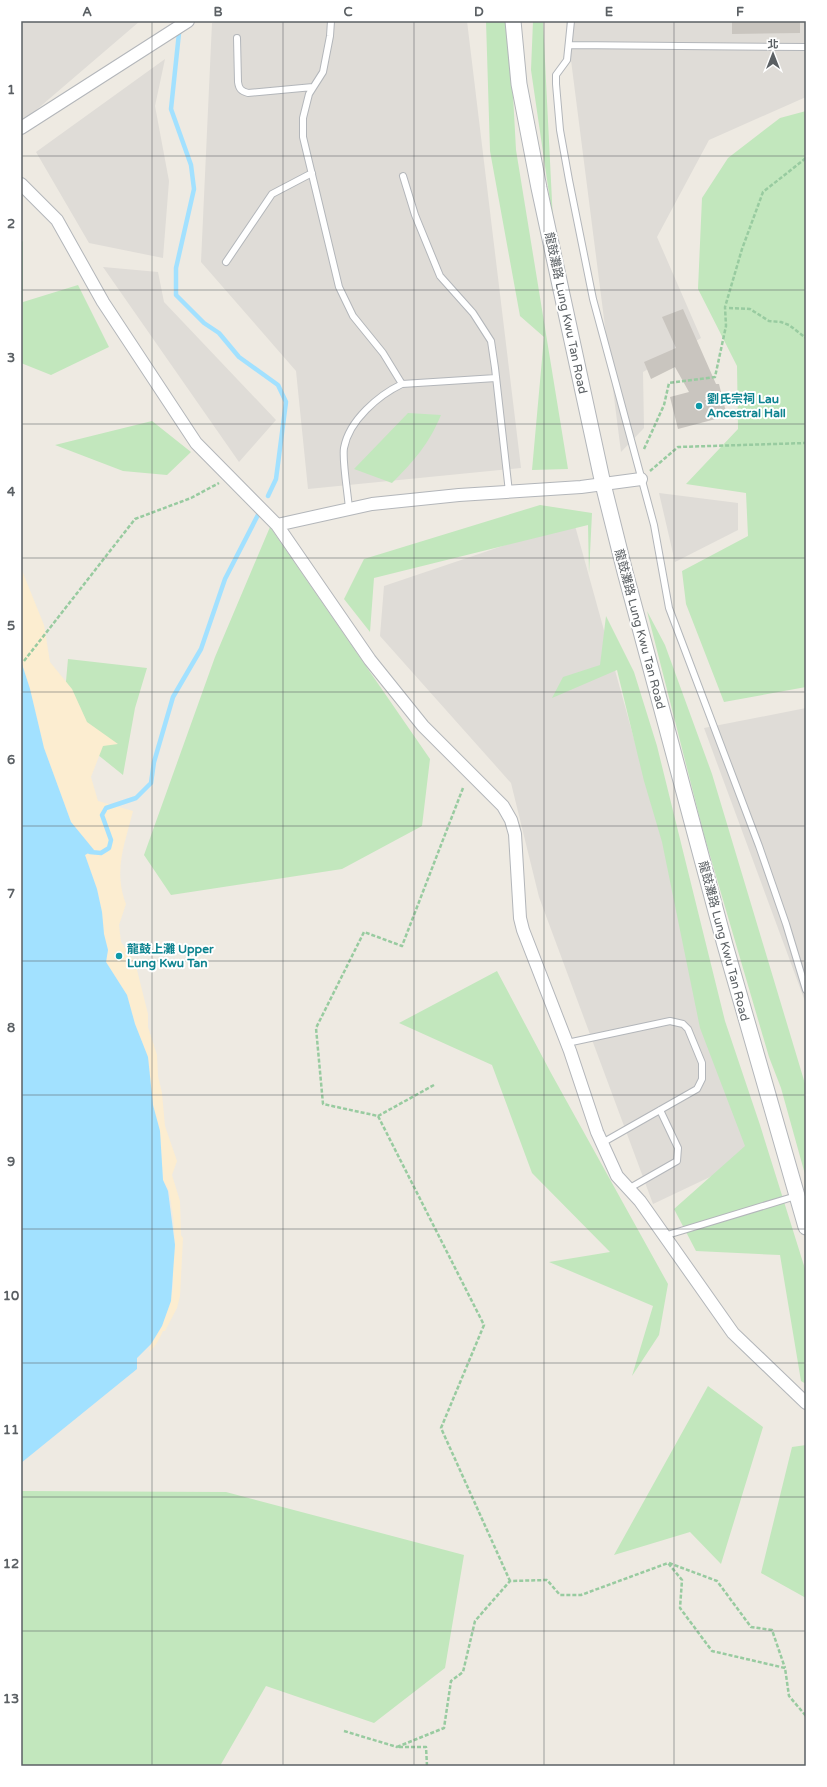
<svg xmlns="http://www.w3.org/2000/svg" width="827" height="1787" font-family="'Varela Round','Noto Sans TC',sans-serif">
  <style>
    .industrial { fill: #dfdcd7 }
    .green { fill: #c2e7bd }
    .sand { fill: #fcedd0 }
    .water { fill: #a2e1ff }
    .lines { fill: none; stroke-linecap: round; stroke-linejoin: round }
    .stream { stroke: #a2e1ff; stroke-width: 4.5 }
    .building { fill: #c9c5bf }
    .service-casing { stroke: #b3b6ba; stroke-width: 8 }
    .minor-casing { stroke: #b3b6ba; stroke-width: 14 }
    .tertiary-casing { stroke: #b3b6ba; stroke-width: 17 }
    .path { stroke: #98cba0; stroke-width: 2.5; stroke-dasharray: 4 2; stroke-linecap: butt }
    .service { stroke: #fff; stroke-width: 6 }
    .minor { stroke: #fff; stroke-width: 12 }
    .tertiary { stroke: #fff; stroke-width: 15 }
    .grid { fill: none; stroke: #5b6064; stroke-width: 1; stroke-opacity: 0.55 }
    .culture-dot { fill: #0f9aa8; stroke: #fff; stroke-width: 1.5 }
    .labels { text-anchor: middle; dominant-baseline: central; stroke-width: 4; stroke-linejoin: round; paint-order: stroke }
    .street-label { font-size: 12px; fill: #5b6064; stroke: #fff }
    .culture-label { font-size: 12px; font-weight: bold; fill: #0d838f; stroke: #fff; text-anchor: start }
    .neatline { fill: none; stroke: #5b6064; stroke-width: 1.5 }
    .grid-label { font-size: 13px; text-anchor: middle; font-weight: bold; fill: #5b6064 }
  </style>
  <rect width="100%" height="100%" fill="#eeeae2"/>
  <path class="industrial" d="M21,21H140L21,123Z
    M219,21H467L521,468L308,489L296,371L201,262L212,23Z
    M566,21H806V97L709,140L657,237L701,338L643,372L644,428L621,452Z
    M165,59L155,106L169,181L163,258L89,243L36,152Z
    M103,267L158,272L164,302L276,420L239,462Z
    M659,493L738,503V530L675,562Z
    M574,522L750,1158L653,1204L539,897L511,783L380,636L384,586Z
    M806,708V1004L704,728Z"/>
  <path class="green" d="M486,21H509L516,150L568,469L532,470L544,337L520,316L490,151Z
    M533,21H543L553,221L531,70Z
    M806,111V687L724,702L686,604L682,571L748,536L746,493L686,484L738,429L737,366L698,289L702,198L728,158L780,118Z
    M21,239L23,242V302L78,285L109,347L51,375L21,363Z
    M408,413L441,415C429,444 414,461 392,483L354,469Z
    M152,421L191,452L167,475L123,471L55,445Z
    M540,505L592,513L589,574L588,525L374,578L370,632L344,599L364,559Z
    M270,527L430,759L422,826L342,869L171,895L144,855L215,657Z
    M647,611L665,645L712,774L806,1087V1178L781,1088L769,1057L704,835Z
    M606,616L634,672L657,746L725,1021L760,1125L806,1272V1384L801,1381L780,1255L696,1251L674,1209L745,1146L700,1028L662,842L644,781L617,670L552,698L563,677L600,665Z
    M68,659L147,668L135,708L123,775L62,726Z
    M497,971L551,1073L668,1284L659,1335L632,1376L653,1306L549,1262L610,1252L532,1173L492,1065L399,1023Z
    M708,1386L763,1427L721,1564L690,1532L614,1555Z
    M806,1445V1598L761,1573L792,1447Z
    M21,1491L226,1492L464,1555L445,1668L374,1723L266,1686L220,1766H21Z"/>
  <path class="sand" d="M21,568L44,625L50,662L72,689L87,722L118,744L103,746L91,777L98,801L133,811C125,844 113,870 126,904L119,925L121,942L135,962L148,1014V1027L157,1055L158,1076L162,1093L165,1126L177,1161L172,1175L180,1201L181,1235L183,1238L180,1296L177,1308L165,1331H163C159,1339 157,1345 149,1352L151,1344L162,1326L173,1288V1264L175,1245L173,1216L169,1191L163,1180L160,1131L153,1105L148,1057L135,1024L127,995L106,962L108,950L104,934L102,912L97,889L85,855L94,850L71,822L44,748L30,689L21,661Z"/>
  <path class="water" d="M21,661L30,689L44,748L71,822L94,850L85,855L97,889L102,912L104,934L108,950L106,962L127,995L135,1024L148,1057L153,1105L160,1131L163,1180L168,1191L175,1245L171,1301L162,1326L151,1344L137,1358V1369L21,1463Z"/>
  <g class="lines">
    <path class="stream" d="M179,33L171,109L191,165L194,189L176,268V295L204,323L219,333L239,357L278,385L286,402L276,479L268,496
      M90,852L101,853L109,848L111,840L102,815L106,808L136,798L151,783L154,762L173,697L201,649L225,579L260,511"/>
  </g>
  <path class="building" d="M732,21H800V33L732,34Z
    M683,309L716,384H719L727,416L678,429L670,397L689,392L675,367L651,379L644,362L676,348L662,317Z"/>
  <g class="lines">
    <g class="service-casing">
      <path id="service" d="M331,21L330,36L323,72L309,94L303,118V137L339,287L353,316L383,353L402,384
        M571,21L567,60L556,75V84L560,130L569,180L593,299L654,525L669,608L759,846L786,924L806,990
        M237,38L238,82C239,89 241,91 248,93L313,87
        M569,45L806,47
        M403,176L415,215L440,276L473,313L491,341L495,368L509,492
        M226,262L272,194L312,173
        M349,509C348,494 342,460 344,448C349,420 379,395 402,384L496,378
        M567,1043L670,1021L683,1024L688,1029L702,1063V1079L697,1089L602,1143
        M628,1189L677,1161L678,1148L660,1110
        M664,1236L796,1196"/>
    </g>
    <g class="minor-casing">
      <path id="minor" d="M21,128L188,21
        M21,184L57,220L103,302L196,443L277,525L370,660L423,726L503,806L511,820L515,834L520,918L523,930L570,1051L597,1132L617,1176L640,1201L733,1333L806,1403
        M277,525L372,504L459,495L581,487L641,479"/>
    </g>
    <g class="tertiary-casing">
      <path id="tertiary" d="M513,21L519,84L539,188L603,484L625,572L725,945L806,1227"/>
    </g>
    <path class="path" d="M729,308L750,309L769,321L781,322L789,325L806,338
      M644,449L664,405L669,383L715,377L726,326L725,307L742,249L763,192L806,158
      M650,471L678,447L806,443
      M24,661L135,519L191,498L219,483
      M463,788L402,946L364,932L316,1028L323,1104L378,1116L484,1325L441,1428L510,1581
      M378,1116L434,1085
      M669,1563L717,1581L751,1627L772,1630L785,1668
      M344,1731L397,1747
      M427,1766L426,1747H397L444,1728L451,1681L463,1672L475,1621L510,1581L547,1580L560,1595H581L668,1563L682,1580L680,1608L712,1651L785,1668L789,1696L806,1716"/>
    <use href="#service" class="service"/>
    <use href="#minor" class="minor"/>
    <use href="#tertiary" class="tertiary"/>
  </g>
  <path class="grid" d="M152,21V1766M283,21V1766M414,21V1766M544,21V1766M674,21V1766M21,156H806M21,290H806M21,424H806M21,558H806M21,692H806M21,826H806M21,961H806M21,1095H806M21,1229H806M21,1363H806M21,1497H806M21,1631H806"/>
  <g class="culture-dot">
    <circle cx="699" cy="406" r="4"/>
    <circle cx="119" cy="956" r="4"/>
  </g>
  <g class="labels">
    <g class="street-label">
      <text transform="translate(566 313) rotate(78)">龍鼓灘路 Lung Kwu Tan Road</text>
      <text transform="translate(640 629) rotate(75)">龍鼓灘路 Lung Kwu Tan Road</text>
      <text transform="translate(724 941) rotate(75)">龍鼓灘路 Lung Kwu Tan Road</text>
    </g>
    <g class="culture-label">
      <text x="707" y="399">劉氏宗祠 Lau<tspan x="707" dy="14">Ancestral Hall</tspan></text>
      <text x="127" y="949">龍鼓上灘 Upper<tspan x="127" dy="14">Lung Kwu Tan</tspan></text>
    </g>
  </g>
  <rect width="827" height="1787" fill="none" stroke="#ffffff" stroke-width="44"/>
  <g transform="translate(773 54)" stroke="#ffffff" stroke-width="3" paint-order="stroke">
  <path d="M0-3L7 15L0 10L-7 15Z" fill="#5b6064"/>
  <text y="-6" font-size="11" font-weight="bold" text-anchor="middle" fill="#5b6064">北</text>
  </g>
  <rect x="22" y="22" width="783" height="1743" class="neatline"/>
  <g class="grid-label">
    <text x="87" y="16">A</text>
    <text x="218" y="16">B</text>
    <text x="348" y="16">C</text>
    <text x="479" y="16">D</text>
    <text x="609" y="16">E</text>
    <text x="740" y="16">F</text>
    <text x="11" y="94">1</text>
    <text x="11" y="228">2</text>
    <text x="11" y="362">3</text>
    <text x="11" y="496">4</text>
    <text x="11" y="630">5</text>
    <text x="11" y="764">6</text>
    <text x="11" y="898">7</text>
    <text x="11" y="1032">8</text>
    <text x="11" y="1166">9</text>
    <text x="11" y="1300">10</text>
    <text x="11" y="1434">11</text>
    <text x="11" y="1568">12</text>
    <text x="11" y="1703">13</text>
  </g>
</svg>
